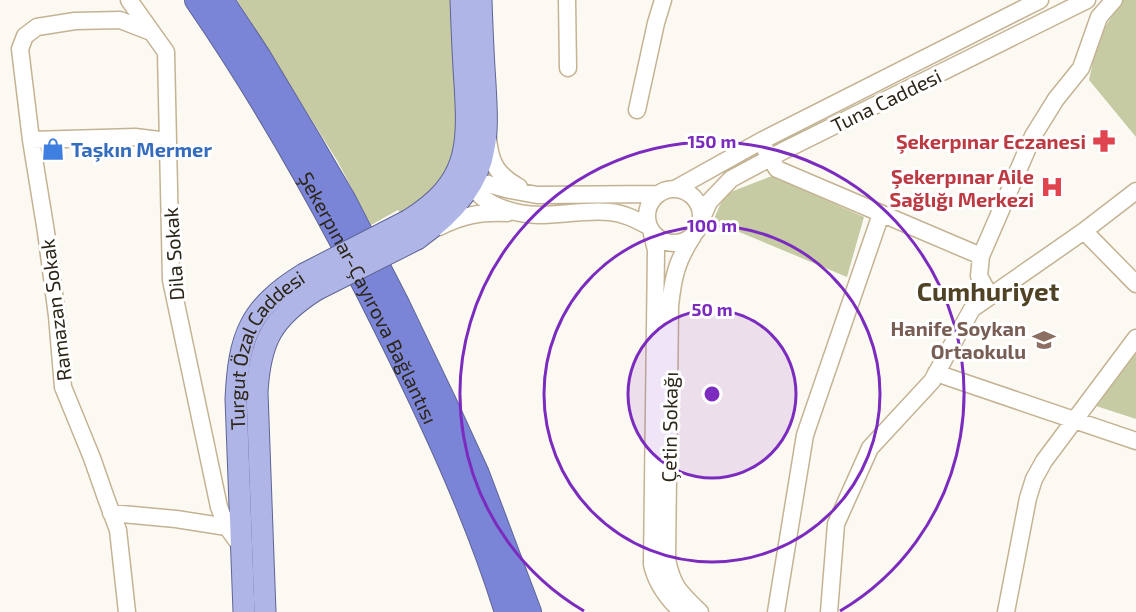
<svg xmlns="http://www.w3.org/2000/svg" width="1136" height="612" font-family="'Exo 2',sans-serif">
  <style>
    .green { fill: #c6cba3 }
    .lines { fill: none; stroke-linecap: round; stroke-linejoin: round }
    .minor-casing { stroke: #c4b393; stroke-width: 19 }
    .major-casing { stroke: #5f6494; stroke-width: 23 }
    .highway-casing { stroke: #5f6494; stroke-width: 26 }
    .minor { stroke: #fff; stroke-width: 16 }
    .major { stroke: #afb6e7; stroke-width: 21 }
    .highway { stroke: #7a85d7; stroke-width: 24 }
    .major-bridge-casing { stroke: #5f6494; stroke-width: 23; stroke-linecap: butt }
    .major-bridge { stroke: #afb6e7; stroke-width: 21 }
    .ring { fill: none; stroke: #7b2cbf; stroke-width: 3 }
    .labels { text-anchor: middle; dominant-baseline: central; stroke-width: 6; stroke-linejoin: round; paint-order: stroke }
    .street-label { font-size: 20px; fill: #2d2619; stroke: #fff }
    .health-label { font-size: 20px; font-weight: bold; fill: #be3a42; stroke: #fff; text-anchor: end }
    .shop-label { font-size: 20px; font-weight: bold; fill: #366cbe; stroke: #fff; text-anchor: start }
    .education-label { font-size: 20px; font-weight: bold; fill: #785e54; stroke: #fff; text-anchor: end }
    .district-label { font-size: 26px; font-weight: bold; fill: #504225; stroke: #fff }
    .centre { fill: #7b2cbf; stroke: #fff; stroke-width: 3 }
    .ring-label { font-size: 18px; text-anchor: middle; font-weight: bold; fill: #7b2cbf; stroke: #fff; stroke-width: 6; stroke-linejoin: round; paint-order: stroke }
  </style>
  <rect width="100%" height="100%" fill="#fcf9f2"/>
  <path class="green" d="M237,0H452C455,46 469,133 444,173C433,191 417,202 401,214L398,210L371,225L338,162Z
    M1122,0H1136V137L1089,80L1098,38Z
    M772,176L864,217L847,277L713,221L720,205L728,193Z
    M1136,347V419L1093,405Z"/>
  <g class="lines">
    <g class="minor-casing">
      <path id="minor" d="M129,0L166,52L171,280L219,507L227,527L240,545
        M567,0L568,68
        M637,110L656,23L663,0
        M488,138C490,163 497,175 519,187
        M31,140L135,137L168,141
        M765,149L777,169L981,256
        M468,173C473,204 512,214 539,215C562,215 585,210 609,212C623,213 635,219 648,226
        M463,185L480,183L488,184L510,190L537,195L658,194
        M647 216a27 27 0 1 1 54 0a27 27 0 1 1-54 0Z
        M675,189L761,141L1040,0
        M701,220L709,202L731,179L783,151L1087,0
        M439,227C463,215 480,212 507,213
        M1084,231L1136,284
        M652,234L656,250L652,564C656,583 668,599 682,612
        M693,236C677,260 673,277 670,306L667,559C672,586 680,593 700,612
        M990,296L979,276L981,256L1033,136L1056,99L1081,68L1099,17L1114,0
        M936,373L1136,441
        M111,513L176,519L227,527
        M127,612L118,530L106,498L92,458L63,387L57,316L46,232L31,140L20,49L25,36L37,27L75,21L120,20L151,32
        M776,612L805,435L881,214
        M829,612L836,524L870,448L932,381L972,309L1084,231L1136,191
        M1006,612L1028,498L1034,479L1044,461L1136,338"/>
    </g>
    <g class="major-casing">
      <g id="major">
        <path d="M409,220C468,183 469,148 465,84C463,56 462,28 461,0"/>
        <path d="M417,239C448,217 478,188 484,148C488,127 486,105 485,83C483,56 482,28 481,0"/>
        <path id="s1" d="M244,612L236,399C239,336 249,308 304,274"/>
        <path d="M265,612L257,392C260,341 272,318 316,290"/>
      </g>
    </g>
    <g class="highway-casing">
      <g id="highway">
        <path id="s2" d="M197,0C272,109 336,225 394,343C437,430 478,519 507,612"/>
        <path d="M221,0L258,56L309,141L343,199L398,306L444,402L477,474L529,612"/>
      </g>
    </g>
    <use href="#minor" class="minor"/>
    <use href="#major" class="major"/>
    <use href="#highway" class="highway"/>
    <g class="major-bridge-casing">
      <path id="major-bridge" d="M304,274L409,220
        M316,290L417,239"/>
    </g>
    <use href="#major-bridge" class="major-bridge"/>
  </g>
  <circle cx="712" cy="394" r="84" fill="#7b2cbf" fill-opacity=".12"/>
  <g class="ring">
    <circle cx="712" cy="394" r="84"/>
    <circle cx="712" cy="394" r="168"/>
    <path d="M584 611A252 252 0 1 1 840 611"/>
  </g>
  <defs>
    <g id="pharmacy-bare" transform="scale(1.8)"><path d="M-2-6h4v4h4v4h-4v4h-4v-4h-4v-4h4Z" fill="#e0444e" stroke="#fff" stroke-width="2.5" paint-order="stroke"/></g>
    <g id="shop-bare" transform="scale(1.8)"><path d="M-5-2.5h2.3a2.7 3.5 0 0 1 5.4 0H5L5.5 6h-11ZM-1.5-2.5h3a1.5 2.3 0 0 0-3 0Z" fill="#3f7fe0" stroke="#fff" stroke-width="2.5" paint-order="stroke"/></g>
    <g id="hospital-bare" transform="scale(1.8)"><path d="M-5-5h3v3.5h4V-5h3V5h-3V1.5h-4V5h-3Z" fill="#e0444e" stroke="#fff" stroke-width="2.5" paint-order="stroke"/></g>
    <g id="school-bare" transform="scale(1.8)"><path d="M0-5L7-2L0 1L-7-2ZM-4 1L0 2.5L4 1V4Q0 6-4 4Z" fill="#8d6e63" stroke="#fff" stroke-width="2.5" paint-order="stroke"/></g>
  </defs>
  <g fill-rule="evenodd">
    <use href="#pharmacy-bare" x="1104" y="141"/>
    <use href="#shop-bare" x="53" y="149"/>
    <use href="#hospital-bare" x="1052" y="187"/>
    <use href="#school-bare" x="1044" y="340"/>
  </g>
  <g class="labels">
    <g class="street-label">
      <text transform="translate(886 100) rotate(-26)">Tuna Caddesi</text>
      <text transform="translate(173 254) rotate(-94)">Dila Sokak</text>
      <text stroke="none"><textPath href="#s2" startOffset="344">Şekerpınar-Çayırova Bağlantısı</textPath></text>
      <text transform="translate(55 310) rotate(-97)">Ramazan Sokak</text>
      <text stroke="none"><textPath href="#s1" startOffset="272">Turgut Özal Caddesi</textPath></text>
      <text transform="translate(669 427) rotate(-89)">Çetin Sokağı</text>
    </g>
    <g class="health-label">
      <text x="1086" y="141">Şekerpınar Eczanesi</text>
      <text x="1034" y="176">Şekerpınar Aile<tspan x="1034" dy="23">Sağlığı Merkezi</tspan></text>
    </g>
    <g class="shop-label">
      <text x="71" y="149">Taşkın Mermer</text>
    </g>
    <g class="education-label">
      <text x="1026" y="328">Hanife Soykan<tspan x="1026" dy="23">Ortaokulu</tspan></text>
    </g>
    <g class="district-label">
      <text x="988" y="290">Cumhuriyet</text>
    </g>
  </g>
  <circle cx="712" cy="394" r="9" class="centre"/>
  <g class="ring-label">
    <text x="712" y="148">150 m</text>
    <text x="712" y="232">100 m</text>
    <text x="712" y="316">50 m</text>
  </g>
</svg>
